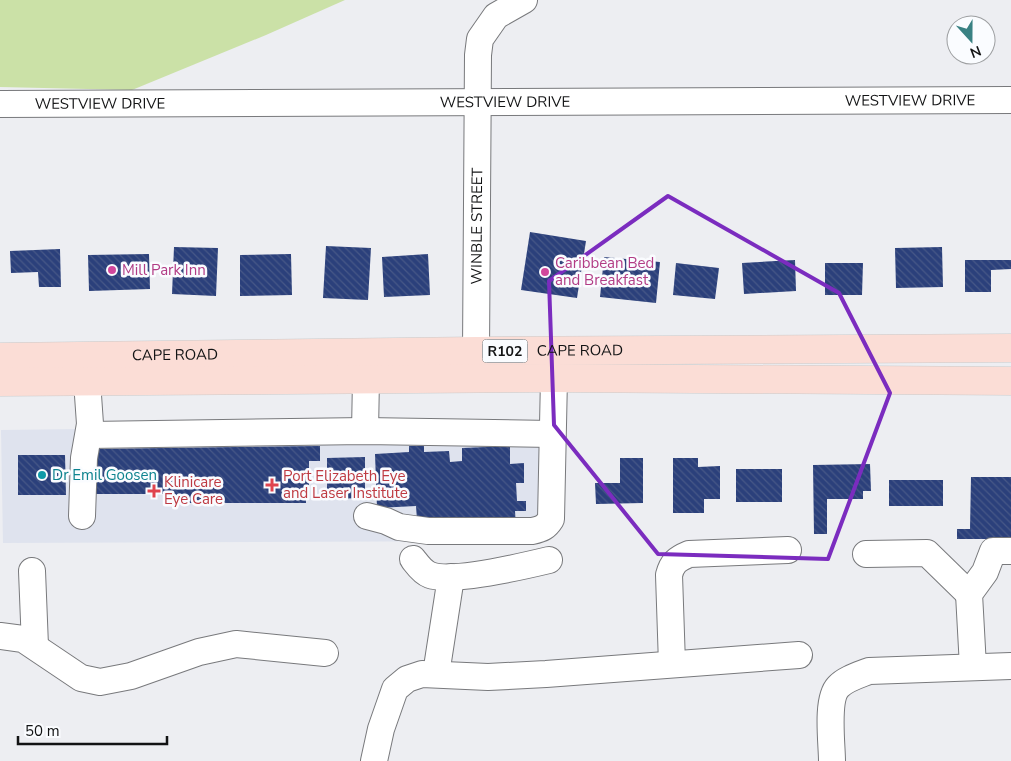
<svg xmlns="http://www.w3.org/2000/svg" width="1011" height="761" font-family="'Nunito Sans',sans-serif">
  <style>
    .built { fill: #dfe3ee }
    .green { fill: #cbe1a7 }
    .building { fill: url(#building-back-hatch) }
    .lines { fill: none; stroke-linecap: round; stroke-linejoin: round }
    .minor-casing { stroke: #78797c; stroke-width: 28 }
    .major-casing { stroke: #cbcbcb; stroke-width: 29 }
    .minor { stroke: #fff; stroke-width: 26 }
    .major { stroke: #fbddd6; stroke-width: 28 }
    .marked { fill: none; stroke: #7b2cbf; stroke-width: 4; stroke-linejoin: round }
    .hotel-dot { fill: #d1479c; stroke: #fafcff; stroke-width: 2 }
    .culture-dot { fill: #0f9aa8; stroke: #fafcff; stroke-width: 2 }
    .health-dot { fill: #e0444e; stroke: #fafcff; stroke-width: 2 }
    .labels { text-anchor: middle; dominant-baseline: central; stroke-width: 5; stroke-linejoin: round; paint-order: stroke }
    .shield { fill: #fafcff; stroke: #58595a; stroke-width: 1 }
    .shield-label { font-size: 14px; font-weight: bold; fill: #121314 }
    .street-label { font-size: 15px; fill: #121314; stroke: #fafcff }
    .hotel-label { font-size: 15px; fill: #b23c85; stroke: #fafcff; text-anchor: start }
    .culture-label { font-size: 15px; fill: #0d838f; stroke: #fafcff; text-anchor: start }
    .health-label { font-size: 15px; fill: #be3a42; stroke: #fafcff; text-anchor: start }
  </style>
  <defs>
    <pattern id="building-back-hatch" width="6" height="6" patternUnits="userSpaceOnUse" patternTransform="scale(1.25)"><rect width="6" height="6" fill="#2b407b"/><path d="M-1 5l2 2M0 0l6 6M5-1l2 2" fill="none" stroke="#475887"/></pattern>
  </defs>
  <rect width="100%" height="100%" fill="#edeef2"/>
  <path class="built" d="M541,423L543,541L3,543L1,430Z"/>
  <path class="green" d="M0,0H345L266,35L132,90L0,87Z"/>
  <path class="building" d="M530,232L586,241L577,298L521,290Z
    M326,246L371,248L368,300L323,298Z
    M174,247L218,248L216,296L172,294Z
    M942,247L943,287L896,288L895,248Z
    M60,249L61,287H39L38,272L11,273L10,251Z
    M149,254L150,289L89,291L88,255Z
    M291,254L292,295L240,296V255Z
    M428,254L430,295L384,297L382,257Z
    M604,257L660,262L656,303L600,297Z
    M795,260L796,291L744,294L742,263Z
    M965,260H1011V269L991,270V292H965Z
    M676,263L719,268L715,299L673,295Z
    M825,263H863L862,295H825Z
    M320,446V461H309V488H306V503H163V494H92V449Z
    M409,446H424V452L449,451L450,462L462,461V448L510,446V464L524,463V483H516L517,501H526V511H515L516,526L417,520L416,506L377,508L375,454L409,452Z
    M18,455H65L66,495H18Z
    M365,457V498L327,499V458Z
    M620,458H643V503L596,504L595,483H620Z
    M673,458H698V467L720,466V499H704V513H673Z
    M870,464L871,491H863V499H827V534H814L813,465Z
    M736,469H782V502H736Z
    M971,477H1011V539H957V529H970Z
    M889,480H943V506H889Z"/>
  <g class="lines">
    <g class="minor-casing">
      <g id="minor">
        <path id="s1" d="M0,104L1011,100"/>
        <path id="s2" d="M476,351L478,55L480,39L496,16L524,0"/>
        <path d="M365,431L366,379"/>
        <path d="M89,435L365,431L552,434"/>
        <path d="M82,516L84,458L90,424L87,381"/>
        <path d="M367,516L386,521L399,527L428,531H532C542,529 546,527 551,519L554,378"/>
        <path d="M866,554L927,553L969,594"/>
        <path d="M413,559C417,564 422,572 430,575C452,583 524,566 549,560"/>
        <path d="M32,571L35,646"/>
        <path d="M0,636L23,639L81,678L100,682L131,676L199,652L236,644L325,653"/>
        <path d="M672,664L669,575C672,563 677,559 689,554L788,550"/>
        <path d="M973,667L969,594L985,572L993,551H1011"/>
        <path d="M436,674L451,577"/>
        <path d="M374,761L381,729L395,689L407,679L422,674L488,677L546,674L799,655"/>
        <path d="M832,761C832,744 826,700 838,687C845,679 859,675 869,671L1011,666"/>
      </g>
    </g>
    <g class="major-casing">
      <g id="major">
        <path id="s3" d="M0,357L476,351L1011,348"/>
        <path d="M0,382L554,378L1011,381"/>
      </g>
    </g>
    <use href="#minor" class="minor"/>
    <use href="#major" class="major"/>
  </g>
  <path class="marked" d="M668,196L839,293L890,393L828,559L658,554L554,425L549,281Z"/>
  <g class="hotel-dot">
    <circle cx="112" cy="270" r="5"/>
    <circle cx="545" cy="272" r="5"/>
  </g>
  <circle class="culture-dot" cx="42" cy="475" r="5"/>
  <g class="health-dot">
    <path d="M269.5 477.5h5v5h5v5h-5v5h-5v-5h-5v-5h5z"/>
    <path d="M151.5 483.5h5v5h5v5h-5v5h-5v-5h-5v-5h5z"/>
  </g>
  <g class="labels">
    <rect class="shield" x="482.5" y="339.5" width="45" height="23" rx="4"/>
    <g class="shield-label">
      <text x="505" y="351">R102</text>
    </g>
    <g class="street-label">
      <text stroke="none"><textPath href="#s1" startOffset="910">WESTVIEW DRIVE</textPath></text>
      <text stroke="none"><textPath href="#s1" startOffset="505">WESTVIEW DRIVE</textPath></text>
      <text stroke="none"><textPath href="#s1" startOffset="100">WESTVIEW DRIVE</textPath></text>
      <text stroke="none"><textPath href="#s2" startOffset="125">WINBLE STREET</textPath></text>
      <text stroke="none"><textPath href="#s3" startOffset="580">CAPE ROAD</textPath></text>
      <text stroke="none"><textPath href="#s3" startOffset="175">CAPE ROAD</textPath></text>
    </g>
    <g class="hotel-label">
      <text x="555" y="263">Caribbean Bed<tspan x="555" dy="17">and Breakfast</tspan></text>
      <text x="122" y="270">Mill Park Inn</text>
    </g>
    <g class="culture-label">
      <text x="52" y="475">Dr Emil Goosen</text>
    </g>
    <g class="health-label">
      <text x="283" y="476">Port Elizabeth Eye<tspan x="283" dy="17">and Laser Institute</tspan></text>
      <text x="164" y="482">Klinicare<tspan x="164" dy="17">Eye Care</tspan></text>
    </g>
  </g>
  <g transform="translate(971 40) rotate(159)"><circle r="24" fill="#fafcff" stroke="#9d9fa1"/>
  <path d="M0-4L9 19L0 12L-9 19Z" fill="#398183"/>
  <text y="-8" font-size="14" font-weight="bold" text-anchor="middle" fill="#121314">N</text>
  </g>
  <path d="M18 736v8h149v-8" fill="none" stroke="#121314" stroke-width="2.5"/>
  <text x="25" y="736" font-size="15" fill="#121314" stroke="#fafcff" stroke-width="4" paint-order="stroke">50 m</text>
</svg>
